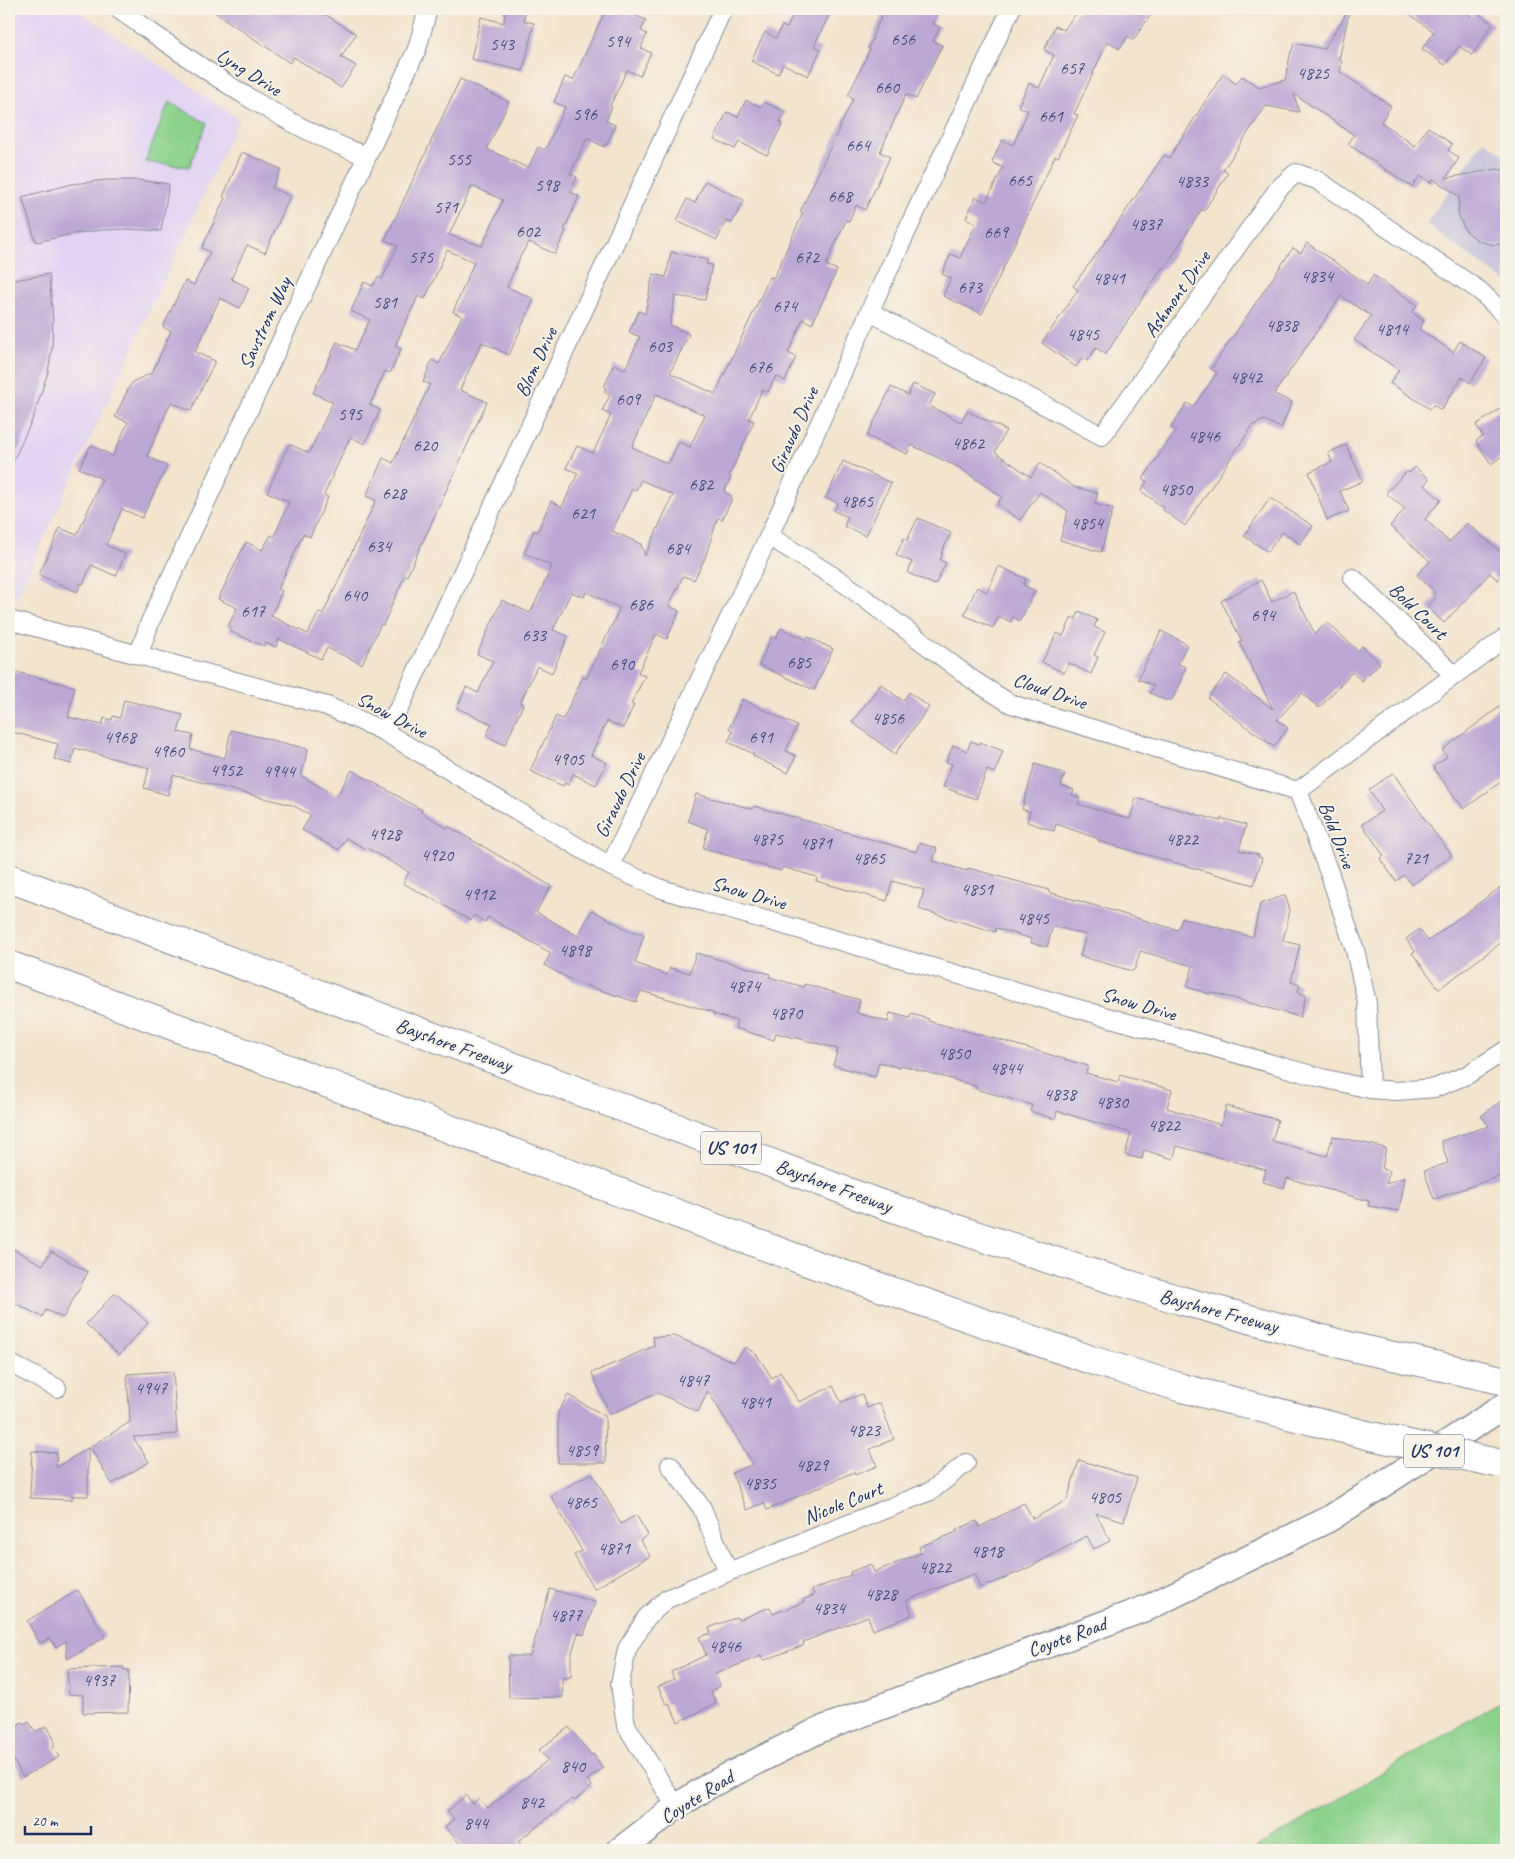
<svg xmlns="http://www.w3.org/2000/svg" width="1515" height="1859" font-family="Caveat,sans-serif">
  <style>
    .built { fill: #e2d4f3 }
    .industrial { fill: #c5c0da }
    .green { fill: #8cd28c; stroke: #548075 }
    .building { fill: #bca8d4; fill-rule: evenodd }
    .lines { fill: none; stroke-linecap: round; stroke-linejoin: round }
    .street-casing { stroke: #878a96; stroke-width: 20 }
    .secondary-casing { stroke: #878a96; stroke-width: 28 }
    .highway-casing { stroke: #878a96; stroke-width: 30 }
    .street { stroke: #fff; stroke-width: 18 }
    .secondary { stroke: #fff; stroke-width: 25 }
    .highway { stroke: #fff; stroke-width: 28 }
    .highway-bridge-casing { stroke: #878a96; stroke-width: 30; stroke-linecap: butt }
    .highway-bridge { stroke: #fff; stroke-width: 28 }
    .labels { text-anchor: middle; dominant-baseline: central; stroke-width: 4; stroke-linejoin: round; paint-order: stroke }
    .number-label { font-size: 18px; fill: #434d7c }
    .shield { fill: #f7f3e8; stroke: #5d6a87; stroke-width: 1 }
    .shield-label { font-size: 19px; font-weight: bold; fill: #1b2f5e }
    .street-label { font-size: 20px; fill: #1b2f5e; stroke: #f7f3e8 }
  </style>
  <rect width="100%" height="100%" fill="#f7f3e8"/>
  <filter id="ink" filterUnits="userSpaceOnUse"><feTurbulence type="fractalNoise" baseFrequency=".02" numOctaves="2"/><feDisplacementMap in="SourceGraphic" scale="10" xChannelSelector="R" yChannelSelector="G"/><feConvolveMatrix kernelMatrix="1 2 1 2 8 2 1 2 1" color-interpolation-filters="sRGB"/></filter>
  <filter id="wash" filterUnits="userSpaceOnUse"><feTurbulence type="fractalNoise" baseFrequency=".0096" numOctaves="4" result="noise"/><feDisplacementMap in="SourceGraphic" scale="20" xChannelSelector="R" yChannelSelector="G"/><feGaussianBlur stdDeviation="1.12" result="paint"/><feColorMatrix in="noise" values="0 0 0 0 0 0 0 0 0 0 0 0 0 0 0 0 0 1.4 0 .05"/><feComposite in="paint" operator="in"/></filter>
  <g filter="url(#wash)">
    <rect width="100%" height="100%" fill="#f3e4cd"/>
    <path class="built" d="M9,9H76L239,119L14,603L9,602Z"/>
    <path class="industrial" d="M1484,140L1506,156V282L1426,224Z"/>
    <path class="green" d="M169,102L207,123L189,167L145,162Z
      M1506,1698V1850H1253Z"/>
    <g id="blocks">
      <path class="building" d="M210,9H317L356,34L341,57L356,66L341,88L294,57L290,63Z
        M505,9H525L524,21L534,23L523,71L471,59L481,17L504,23Z
        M606,9H621L646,20L641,31L647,34L641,48L651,53L640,76L627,70L610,106L612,107L606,121L615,125L607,145L605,144L604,147L587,138L570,174L577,177L570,192L579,196L564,230L566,231L555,254L529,242L521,255L507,287L534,299L509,355L482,342L475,357L460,390L487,402L407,576L405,575L383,625L381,624L362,664L327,648L321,659L279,639L276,647L265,643L264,646L229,631L231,628L228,626L237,608L218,599L246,542L262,550L271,535L274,537L289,502L267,492L289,444L309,453L333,402L313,393L337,342L355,350L370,320L351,311L364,282L373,286L378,277L382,279L398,246L385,240L460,79L509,102L487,149L528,168L538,147L545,150L565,107L554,102L565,77L573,80ZM472,186L503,200L482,246L449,235ZM447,250L474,262L453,312L462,316L439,364L432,360L423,382L430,384L393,463L383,458L366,496L376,500L323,614L319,612L308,634L271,616L282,591L278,589L303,534L310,537L328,497L324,495L350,437L365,444L380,410L370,405L385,371L390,373L401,349L395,346L418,296L425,299Z
        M796,9H832L814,46L821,49L808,76L783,64L778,74L751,61L765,32L776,38L782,26L787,28Z
        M885,9H926L937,14L933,24L940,27L933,41L942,45L916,99L906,94L880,152L890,157L865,210L856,205L849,221L846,220L826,265L837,270L812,324L803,319L788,353L796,357L785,381L776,376L768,392L762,390L749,419L754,421L729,476L731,477L724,492L732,496L730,499H732L722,520L718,517L705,558L694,580L683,576L669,606L679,611L667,639L656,634L638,673L645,676L631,704L634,705L623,728L607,721L591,755L607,763L596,785L573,774L568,785L565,783L563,786L530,771L556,716L563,719L583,677L586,679L620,608L586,592L584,597L571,592L553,630L568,636L552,673L537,666L520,703L523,705L505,745L486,736L492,724L457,708L466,687L478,693L493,661L477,654L502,600L530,613L537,599L552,566L524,553L534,530L537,532L551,501L562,507L578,473L566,468L577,446L593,453L611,415L602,411L610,395L604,392L606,388L604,387L614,364L625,369L640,337L629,332L639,311L645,314L653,274L666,277L671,252L708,260L706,264L712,265L705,300L675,296L670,325L689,334L670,373L715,394L770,277L773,278L776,273L803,213L800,212L853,99L848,96L870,49L868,48L873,38L872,37ZM656,394L705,415L690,447L679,442L668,464L632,447ZM641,480L673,495L645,556L641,544L612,531L632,489L636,490Z
        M1079,9H1155L1133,40L1128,36L1119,49L1108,41L1074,114L1078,115L1058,157L1055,156L982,314L943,296L951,278L942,274L950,255L951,254L960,258L976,224L966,218L976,197L986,202L1003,168L992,162L1002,140L1013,145L1028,111L1018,106L1029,83L1039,88L1054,55L1044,50L1055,26L1064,30Z
        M1402,9H1460L1471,16L1475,11L1493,24L1472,55L1459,46L1445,65L1422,49L1434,32Z
        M1348,11L1349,12L1339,60L1342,61L1340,72L1391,106L1381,122L1415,146L1428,127L1452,144L1448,150L1459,158L1446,178L1497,169L1506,171V243L1494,245L1478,241L1465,230L1458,214L1459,196L1433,179L1431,183L1420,176L1412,187L1348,144L1354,135L1294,94L1299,112L1266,106L1223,170L1228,173L1218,189L1204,211L1202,209L1164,269L1162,268L1106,354L1096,348L1087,361L1082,358L1076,367L1042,343L1078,290L1073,286L1098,252L1164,155L1169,158L1223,74L1236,84L1242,76L1259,87L1285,80L1291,51H1292L1294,43L1324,49Z
        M746,100L761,107L764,102L785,112L780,122L783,123L767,155L739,142L735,149L714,139L727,112L738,117Z
        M242,152L281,169L272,188L290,196L265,253L247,245L231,279L249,288L240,308L220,298L195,352L215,361L191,411L171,402L147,456L167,466L142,518L122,509L106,545L125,554L116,576L91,565L83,584L81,583L77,592L39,575L60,528L77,535L102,479L79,468L91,445L113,456L128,422L115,417L129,387L134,381L152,373L171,331L163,327L185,281L194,285L210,252L202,248L225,198L223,197Z
        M137,180L169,184L161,231L127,229L102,230L73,234L36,242L22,197L72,184L106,180Z
        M705,181L744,200L732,223L726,221L717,240L677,221L687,199L695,203Z
        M1307,243L1368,285L1373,275L1417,305L1412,312L1424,321L1419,329L1453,352L1460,341L1486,358L1470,383L1462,377L1441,410L1433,405L1430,409L1390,383L1399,370L1354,340L1371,316L1341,296L1274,394L1292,402L1281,428L1264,420L1253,425L1185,526L1163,510L1164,508L1141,491L1147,482L1143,479L1176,430L1171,427L1187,403L1193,407L1217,373L1211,369L1293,248L1301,253Z
        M49,274L53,319L52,348L48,372L33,418L9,470V281Z
        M913,384L935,394L929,406L961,422L967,411L1006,430L995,452L1031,477L1040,463L1074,487L1098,493L1095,504L1113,509L1101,552L1060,540L1068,511L1040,492L1020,520L997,504L1002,497L960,468L911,445L907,454L867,436L891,387L908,395Z
        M1506,405V453L1491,464L1476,441L1483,436L1476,425Z
        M1346,445L1363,481L1340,491L1349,511L1327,520L1309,472L1332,462L1328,453Z
        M843,461L891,483L866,536L844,526L848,517L834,511L838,503L826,498Z
        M1415,467L1429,479L1424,485L1441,500L1425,519L1449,542L1467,523L1506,557V570L1498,580L1490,573L1444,623L1427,607L1436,597L1433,594L1435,592L1417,575L1430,561L1390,526L1405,509L1386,493L1402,476L1408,471L1410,473Z
        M1270,498L1313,526L1300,544L1282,532L1268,552L1244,536Z
        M918,518L951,533L941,553H943L940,560L946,563L935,585L908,573L912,562L896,555L904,538L907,540Z
        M999,566L1026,579L1023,585L1035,591L1020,621L1013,617L1011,622L999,616L993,628L964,615L977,587L987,592Z
        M1261,580L1272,602L1293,591L1315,634L1327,622L1358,651L1362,646L1380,663L1362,681L1352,672L1319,708L1302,693L1277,720L1288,728L1274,747L1208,698L1226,674L1273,709L1239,642L1242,641L1221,601Z
        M1079,611L1097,620L1094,627L1105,632L1094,655L1098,657L1091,674L1069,663L1064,673L1042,662L1057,633L1063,636L1072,617L1076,619Z
        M781,628L807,640L808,637L833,649L814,690L759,665L772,636L776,638Z
        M1161,631L1187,644L1178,664L1186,667L1181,678L1182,679L1172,700H1165L1150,693L1154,686L1138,679Z
        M13,671L75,687L68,717L102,725L104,718L112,720L113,716L120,718L124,700L183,715L178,732L193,735L190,749L225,758L231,730L308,749L301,776L337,796L352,770L422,810L421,812L447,828L448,826L551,886L536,912L578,936L592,910L628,930L644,935L635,963L667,975L670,968L690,973L696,953L770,974L769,977L804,987L805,984L860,1000L857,1013L888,1022L890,1013L910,1018L911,1014L929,1019L928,1021L1007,1042L1088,1066L1086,1073L1118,1082L1120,1075L1172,1090L1167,1108L1221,1125L1226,1106L1278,1120L1272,1141L1327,1156L1333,1136L1386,1148L1382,1169L1390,1171L1386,1184L1405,1177L1399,1211L1368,1206L1369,1201L1287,1178L1284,1188L1263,1182L1266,1170L1177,1146L1173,1159L1144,1150L1142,1159L1125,1155L1131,1133L1057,1111L1055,1119L1030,1111L1032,1105L979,1090L975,1088L976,1086L901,1065L900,1068L879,1062L875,1077L833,1065L838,1049L794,1037V1038L776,1033L774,1040L735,1028L737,1021L713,1014V1012L641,991L636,1002L573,981L544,965L551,953L488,917L485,922L474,915L471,921L424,894V895L403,883L409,872L367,848L366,849L346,838L339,850L302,830L311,815L292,805L173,775L168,795L144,788L149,768L75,748L71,764L54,759L58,744L9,731V690Z
        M881,684L903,701L909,692L929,707L895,754L852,722Z
        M742,699L797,726L786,751L796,756L788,773L753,756L754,754L728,742L733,731L729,729Z
        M1506,702V778L1464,809L1434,769V766L1447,757L1442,750Z
        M971,741L979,744L980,742L1003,751L995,773L987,770L976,799L943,787L952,764L946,762L953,745L967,751Z
        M1035,764L1065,774L1061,786L1074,790L1072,795L1080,798L1078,804L1130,819L1136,798L1221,821V818L1246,825L1239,850L1259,855L1258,857L1262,858L1254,885L1098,841L1099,839L1056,824L1054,831L1027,822L1030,812L1022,809Z
        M1393,773L1434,832L1452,855L1412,885L1404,875L1396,881L1380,859L1384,856L1362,824L1382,811L1369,790Z
        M696,794L753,809L754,806L916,852L919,843L937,848L933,861L967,871L968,868L1049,890L1048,892L1178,930L1182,918L1253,937L1260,904L1285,895L1290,910L1283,941L1300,945L1291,982L1300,985L1298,992L1306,995L1300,1017L1211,992L1210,994L1187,987L1193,966L1140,951L1135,969L1132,971L1080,956L1086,935L1053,926L1047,947L1031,943L1032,939L996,928L995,932L919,909L924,890L892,881L887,901L816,881L817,877L782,867L781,871L703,848L708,829L688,821Z
        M1506,883V939L1439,989L1412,953L1415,951L1406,939L1419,929L1428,941Z
        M1506,1097V1174L1434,1199L1424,1171L1448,1163L1441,1141L1489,1126L1481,1116Z
        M9,1247L43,1265L51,1251L88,1272L63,1318L46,1310L42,1317L9,1300Z
        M114,1294L116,1295L117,1294L148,1323L119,1355L86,1324Z
        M675,1336L734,1362L746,1347L757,1355L772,1378L780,1372L799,1402L833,1386L841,1402L862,1394L867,1408L880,1403L894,1439L870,1449L877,1466L855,1475L854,1472L767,1510L764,1503L747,1510L732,1473L753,1464L708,1391L698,1412L658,1393L610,1414L592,1373L654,1346L653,1337Z
        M173,1371L177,1434L133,1437L149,1462L112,1484L90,1447L130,1422L127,1374Z
        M568,1395L605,1416L606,1463H558V1412Z
        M88,1448V1496H72V1500L30,1498L32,1451L57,1453L56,1468Z
        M1079,1460L1137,1478L1124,1521L1096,1513L1110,1541L1094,1549L1087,1536L1024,1570L980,1588L974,1574L907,1600L912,1615L873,1630L868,1616L803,1642L804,1645L765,1660L762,1659L761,1656L715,1674L720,1686L711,1691L716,1702L715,1704L678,1722L669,1703L666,1704L658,1687L674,1679L671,1672L706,1655L699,1637L711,1633L709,1628L737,1617L738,1620L770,1607L773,1614L804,1602L803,1600L814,1595L812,1590L851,1575L850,1572L871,1564L874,1572L921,1553L919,1547L957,1532L956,1530L977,1521L980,1527L1024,1503L1033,1519L1067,1500Z
        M592,1473L621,1524L636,1515L648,1535L640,1540L650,1556L594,1589L574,1555L582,1551L551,1496Z
        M550,1589L595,1602L584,1635L578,1633L571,1656V1677L562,1678L563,1697L509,1698L508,1656H530Z
        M78,1590L105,1637L67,1659L66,1641L56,1647L50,1638L40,1643L27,1621Z
        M123,1667L124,1670H129L128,1712L83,1713V1695L69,1694L67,1669Z
        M29,1721L35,1732L47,1726L54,1739V1746L53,1747L59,1757L23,1777L9,1752V1730L22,1722L24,1724Z
        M569,1727L591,1755L593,1754L603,1768L587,1780L592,1786L574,1801L572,1799L518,1841L526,1850H466L445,1827L454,1819L447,1812L466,1795L473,1804L479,1798L488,1808L548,1760L539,1750Z"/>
    </g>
  </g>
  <g filter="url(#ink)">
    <use href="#blocks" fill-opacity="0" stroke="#878a96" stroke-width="1"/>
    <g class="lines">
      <g class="street-casing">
        <path id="street" d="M118,9C197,64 274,122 366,156
          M870,312L1102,436L1278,189L1296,173L1317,180L1480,291L1506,316
          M769,536L844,583L973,680L1011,704L1298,791
          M1353,578L1454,675
          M9,620L327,706L383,731L610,866L659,888L706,903L1322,1078L1370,1089L1396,1091L1435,1088L1467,1075L1506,1050
          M139,654L150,622L417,49L428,9
          M383,731L401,705L723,9
          M610,866L769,536L882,284L1011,9
          M1370,1089L1367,1003L1355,950L1330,875L1298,791L1506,637
          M9,1363L57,1388
          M670,1465L702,1508L728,1572
          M676,1807L626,1725L620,1684L627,1649L647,1617L667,1599L728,1572L931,1491L966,1463"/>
      </g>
      <g class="secondary-casing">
        <path id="secondary" d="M620,1850L676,1807L710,1785L819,1730L1149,1607L1329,1519L1506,1405"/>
      </g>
      <g class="highway-casing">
        <path id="highway" d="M9,878L875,1202L1085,1271L1180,1300L1348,1346L1506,1381
          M9,965L799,1259L1088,1359L1182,1388L1371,1436"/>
      </g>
      <use href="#street" class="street"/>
      <use href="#secondary" class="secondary"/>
      <use href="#highway" class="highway"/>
      <g class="highway-bridge-casing">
        <path id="highway-bridge" d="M1371,1436L1497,1463"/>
      </g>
      <use href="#highway-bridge" class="highway-bridge"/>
    </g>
  </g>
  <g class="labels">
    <g class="number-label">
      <text x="903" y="39">656</text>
      <text x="618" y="41">594</text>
      <text x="502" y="44">543</text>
      <text x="1072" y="68">657</text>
      <text x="1313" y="73">4825</text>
      <text x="887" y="87">660</text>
      <text x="585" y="114">596</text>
      <text x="1051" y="116">661</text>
      <text x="858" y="145">664</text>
      <text x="459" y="159">555</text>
      <text x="1020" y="180">665</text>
      <text x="1192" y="181">4833</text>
      <text x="547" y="185">598</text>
      <text x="840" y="196">668</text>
      <text x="446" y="207">571</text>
      <text x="1146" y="224">4837</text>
      <text x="528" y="231">602</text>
      <text x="996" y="232">669</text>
      <text x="421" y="257">575</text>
      <text x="807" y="257">672</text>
      <text x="1317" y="276">4834</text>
      <text x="1109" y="278">4841</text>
      <text x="970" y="287">673</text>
      <text x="385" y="302">581</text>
      <text x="785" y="306">674</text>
      <text x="1282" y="325">4838</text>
      <text x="1392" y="329">4814</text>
      <text x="1083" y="334">4845</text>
      <text x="660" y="346">603</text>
      <text x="760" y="367">676</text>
      <text x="1246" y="377">4842</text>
      <text x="628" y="399">609</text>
      <text x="350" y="414">595</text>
      <text x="1204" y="436">4846</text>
      <text x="968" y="443">4862</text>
      <text x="425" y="445">620</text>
      <text x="701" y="484">682</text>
      <text x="1176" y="489">4850</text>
      <text x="394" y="493">628</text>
      <text x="857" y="501">4865</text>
      <text x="583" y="513">621</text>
      <text x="1087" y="523">4854</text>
      <text x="379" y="546">634</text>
      <text x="678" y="548">684</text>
      <text x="355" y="595">640</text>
      <text x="641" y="604">686</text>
      <text x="253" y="611">617</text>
      <text x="1263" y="615">694</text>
      <text x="534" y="635">633</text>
      <text x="799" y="662">685</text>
      <text x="622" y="664">690</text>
      <text x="888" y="718">4856</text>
      <text x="120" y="737">4968</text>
      <text x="761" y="737">691</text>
      <text x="168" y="751">4960</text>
      <text x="568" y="759">4905</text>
      <text x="226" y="770">4952</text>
      <text x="279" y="771">4944</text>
      <text x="385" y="834">4928</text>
      <text x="767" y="839">4875</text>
      <text x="1182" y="839">4822</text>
      <text x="816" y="843">4871</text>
      <text x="437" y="855">4920</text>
      <text x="869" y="858">4865</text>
      <text x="1416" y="858">721</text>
      <text x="977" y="889">4851</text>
      <text x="479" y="894">4912</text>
      <text x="1033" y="918">4845</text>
      <text x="575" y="950">4898</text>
      <text x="744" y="986">4874</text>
      <text x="786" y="1013">4870</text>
      <text x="954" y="1053">4850</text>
      <text x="1006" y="1068">4844</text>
      <text x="1060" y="1094">4838</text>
      <text x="1112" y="1102">4830</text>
      <text x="1164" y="1125">4822</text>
      <text x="693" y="1380">4847</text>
      <text x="151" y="1388">4947</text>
      <text x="755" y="1402">4841</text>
      <text x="864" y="1430">4823</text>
      <text x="582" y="1450">4859</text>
      <text x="812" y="1465">4829</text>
      <text x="760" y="1483">4835</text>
      <text x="1105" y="1497">4805</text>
      <text x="581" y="1502">4865</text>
      <text x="614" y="1548">4871</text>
      <text x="987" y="1551">4818</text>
      <text x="935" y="1567">4822</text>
      <text x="881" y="1594">4828</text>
      <text x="829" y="1608">4834</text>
      <text x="566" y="1615">4877</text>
      <text x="725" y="1646">4846</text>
      <text x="99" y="1680">4937</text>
      <text x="573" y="1766">840</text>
      <text x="532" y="1802">842</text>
      <text x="476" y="1823">844</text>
    </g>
    <g class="shield">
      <rect x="701" y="1131.5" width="60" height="33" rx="4"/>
      <rect x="1404" y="1434.5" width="60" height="33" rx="4"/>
    </g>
    <g class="shield-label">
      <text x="731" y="1148">US 101</text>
      <text x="1434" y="1451">US 101</text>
    </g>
    <g class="street-label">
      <text transform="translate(249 72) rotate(32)">Lyng Drive</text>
      <text transform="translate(1177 294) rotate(-55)">Ashmont Drive</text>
      <text transform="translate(265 323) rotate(-65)">Savstrom Way</text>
      <text transform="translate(536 362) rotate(-65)">Blom Drive</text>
      <text transform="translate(794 430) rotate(-66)">Giraudo Drive</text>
      <text transform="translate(1418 611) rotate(44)">Bold Court</text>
      <text transform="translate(1050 691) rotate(19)">Cloud Drive</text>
      <text transform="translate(392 715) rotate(28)">Snow Drive</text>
      <text transform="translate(620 795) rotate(-64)">Giraudo Drive</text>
      <text transform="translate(1337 835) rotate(69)">Bold Drive</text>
      <text transform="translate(749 893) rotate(16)">Snow Drive</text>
      <text transform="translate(1139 1004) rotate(16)">Snow Drive</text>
      <text transform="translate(454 1045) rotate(20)">Bayshore Freeway</text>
      <text transform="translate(834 1186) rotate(20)">Bayshore Freeway</text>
      <text transform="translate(1219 1311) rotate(15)">Bayshore Freeway</text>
      <text transform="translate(843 1503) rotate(-22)">Nicole Court</text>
      <text transform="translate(1067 1637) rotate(-20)">Coyote Road</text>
      <text transform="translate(697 1797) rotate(-32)">Coyote Road</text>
    </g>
  </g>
  <rect width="1515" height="1859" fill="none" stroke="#f7f3e8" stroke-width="30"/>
  <path d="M25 1826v8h66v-8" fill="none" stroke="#1b2f5e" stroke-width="2.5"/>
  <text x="32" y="1826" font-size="15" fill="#1b2f5e" stroke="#f7f3e8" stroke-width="4" paint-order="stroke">20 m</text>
</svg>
